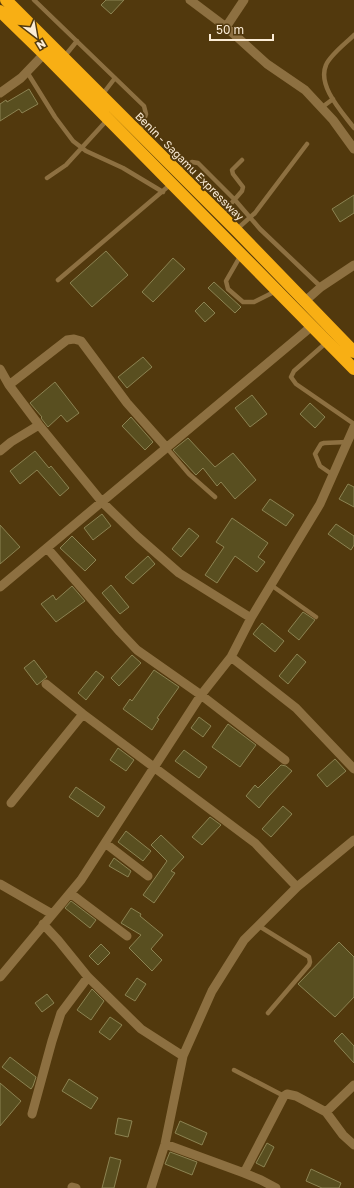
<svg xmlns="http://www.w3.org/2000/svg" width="354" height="1188" font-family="'Golos Text',sans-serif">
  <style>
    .building { fill: #594f20; stroke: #8c8352 }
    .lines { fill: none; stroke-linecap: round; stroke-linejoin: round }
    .lane { stroke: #8d7041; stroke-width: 4.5 }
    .street { stroke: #8d7041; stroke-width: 9 }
    .highway { stroke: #f8af14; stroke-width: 12 }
    .labels { text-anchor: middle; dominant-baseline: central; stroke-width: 4; stroke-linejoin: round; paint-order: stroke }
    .street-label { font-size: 11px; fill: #fbecd6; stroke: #52390d }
  </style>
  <rect width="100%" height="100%" fill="#52390d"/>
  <path class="building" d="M106,0H124L111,14L101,5Z
    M29,89L38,104L22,113L19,109L0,121V104L6,100L7,102Z
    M354,195V213L340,222L332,209Z
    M106,251L128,275L92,307L70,283Z
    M173,258L185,269L153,302L142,292Z
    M214,282L241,307L235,313L208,288Z
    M204,302L215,313L205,322L195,311Z
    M143,357L152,367L127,388L118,377Z
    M55,382L79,413L67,422L61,415L48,427L41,418L42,417L30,403Z
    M252,395L267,414L250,427L235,408Z
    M310,403L325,417L315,428L300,414Z
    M131,417L153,442L145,450L122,426Z
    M188,438L215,467L233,453L256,480L235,499L221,482L217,486L203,468L196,475L173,450Z
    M35,451L49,468L51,466L69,488L60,496L37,470L20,484L10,471Z
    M348,484L354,487V507L339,499Z
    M270,499L294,515L286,526L262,510Z
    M102,514L111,526L93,540L84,528Z
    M232,518L268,543L258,557L265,562L257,572L235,556L217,583L205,575L224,547L216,542Z
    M336,524L354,536V545L351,550L328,534Z
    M0,525L20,547L0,564Z
    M189,528L199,536L181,557L172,549Z
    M72,536L96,560L85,571L60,548Z
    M148,556L155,564L133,584L125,577Z
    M111,585L129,607L120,614L102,593Z
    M72,586L85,601L56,622L41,604L53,595L56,600Z
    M303,612L315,620L299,640L288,631Z
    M262,623L284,641L275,652L253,634Z
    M297,654L306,662L288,684L279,676Z
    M132,655L141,663L119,686L111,678Z
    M34,660L47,677L37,685L24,668Z
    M154,670L179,687L157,718L159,719L152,730L123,709L130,699L132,701Z
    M96,671L104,677L86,700L78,693Z
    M199,717L211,726L203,737L191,728Z
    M228,724L256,745L240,767L212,747Z
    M118,748L134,760L126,771L110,760Z
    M184,750L207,767L199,778L175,761Z
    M335,759L346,771L327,787L317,775Z
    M281,765L286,766L292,771L268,797L259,808L246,796L255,785L258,788Z
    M76,787L105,807L98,817L69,797Z
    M283,806L292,814L271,837L262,829Z
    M210,817L221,825L202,845L192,837Z
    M126,831L151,851L143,861L118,842Z
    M161,835L184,857L171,871L175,873L154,903L143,895L167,861L151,845Z
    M114,858L131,871L128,877L109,866Z
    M71,901L96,920L90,928L65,908Z
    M131,908L141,914L140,916L163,935L151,949L162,960L152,971L129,948L141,935L121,923Z
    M339,942L354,957V997L335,1017L298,984Z
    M101,944L110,953L98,965L89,956Z
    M137,978L146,984L135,1001L125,995Z
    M92,989L104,1001L91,1020L77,1010Z
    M47,994L54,1003L42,1012L35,1003Z
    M110,1017L122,1025L110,1040L99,1032Z
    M342,1033L354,1046V1063L334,1041Z
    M10,1057L36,1077L33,1086L31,1089L2,1067Z
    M69,1079L98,1098L91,1109L62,1091Z
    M0,1083L21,1101L0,1126Z
    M118,1118L132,1121L128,1137L115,1134Z
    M180,1121L207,1133L202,1145L175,1133Z
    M267,1143L274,1147L264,1167L256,1163Z
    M170,1152L197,1162L192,1175L165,1164Z
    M110,1157L121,1160L114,1188H102Z
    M311,1169L341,1183L339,1188H322L306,1181Z"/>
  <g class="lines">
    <path class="lane" d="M34,0L144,106L146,114L140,133
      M354,35C346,43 330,55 326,65C317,86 342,112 354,128
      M64,57L77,41
      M27,72L55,117L73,141L86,151L123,168L163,192
      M102,95L115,78
      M321,108L333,99
      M176,170L192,162L198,163L235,200L260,229L321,287
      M47,178L66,165L108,119
      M222,214L242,191L243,187L233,174L232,170L242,160
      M236,230L255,213L307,144
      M241,255L226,281L228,289L243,302H254L276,291
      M58,280L171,184
      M327,342L294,371L291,377L296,384L354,424
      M166,447L189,474L215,497
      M333,475L320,466L315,454L321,444L324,443L347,442
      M271,585L316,617
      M259,926L309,957L310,962L309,965L268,1013
      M234,1070L284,1096"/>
    <path class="street" d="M190,0L226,27L267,64L305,90L333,120L354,149
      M226,27L244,0
      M0,93L21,78L44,54
      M304,302L321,287L354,265
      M0,369L9,385L39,425L102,502L138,537L179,573L251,618
      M9,385L67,340L74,339L81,341L127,403L166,447
      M0,451L11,442L39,425
      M47,548L120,632L137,650L201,695L285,760
      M0,587L312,326
      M231,657L296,708L354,769
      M46,684L83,714L255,843L297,887
      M11,803L83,714
      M105,843L148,876
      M0,884L52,914
      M70,893L127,936
      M43,924L58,940L88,977L141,1029L183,1056
      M0,977L81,880L201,695L231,657L251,618L320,504L354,427
      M326,1112L354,1085
      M32,1114L52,1041L61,1013L88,977
      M165,1144L244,1173
      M72,1187L76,1188
      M151,1188L165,1144L183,1056L212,991L244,940L297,887L354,840
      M276,1188L261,1180L244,1173L284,1096L287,1094L296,1096L326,1112L343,1135L354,1145"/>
    <path class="highway" d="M6,0L236,230L354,352
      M0,11L44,54L354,369"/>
  </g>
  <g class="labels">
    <g class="street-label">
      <text transform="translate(190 166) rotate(45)">Benin - Sagamu Expressway</text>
    </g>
  </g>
  <g transform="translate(36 36) rotate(149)" stroke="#52390d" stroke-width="3" paint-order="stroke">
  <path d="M0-3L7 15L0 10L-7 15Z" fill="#fbecd6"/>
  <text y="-6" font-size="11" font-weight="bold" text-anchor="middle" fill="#fbecd6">N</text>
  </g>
  <path d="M210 34v6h63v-6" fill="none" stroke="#fbecd6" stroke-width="2"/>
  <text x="216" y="34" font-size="12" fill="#fbecd6" stroke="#52390d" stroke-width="3" paint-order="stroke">50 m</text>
</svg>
